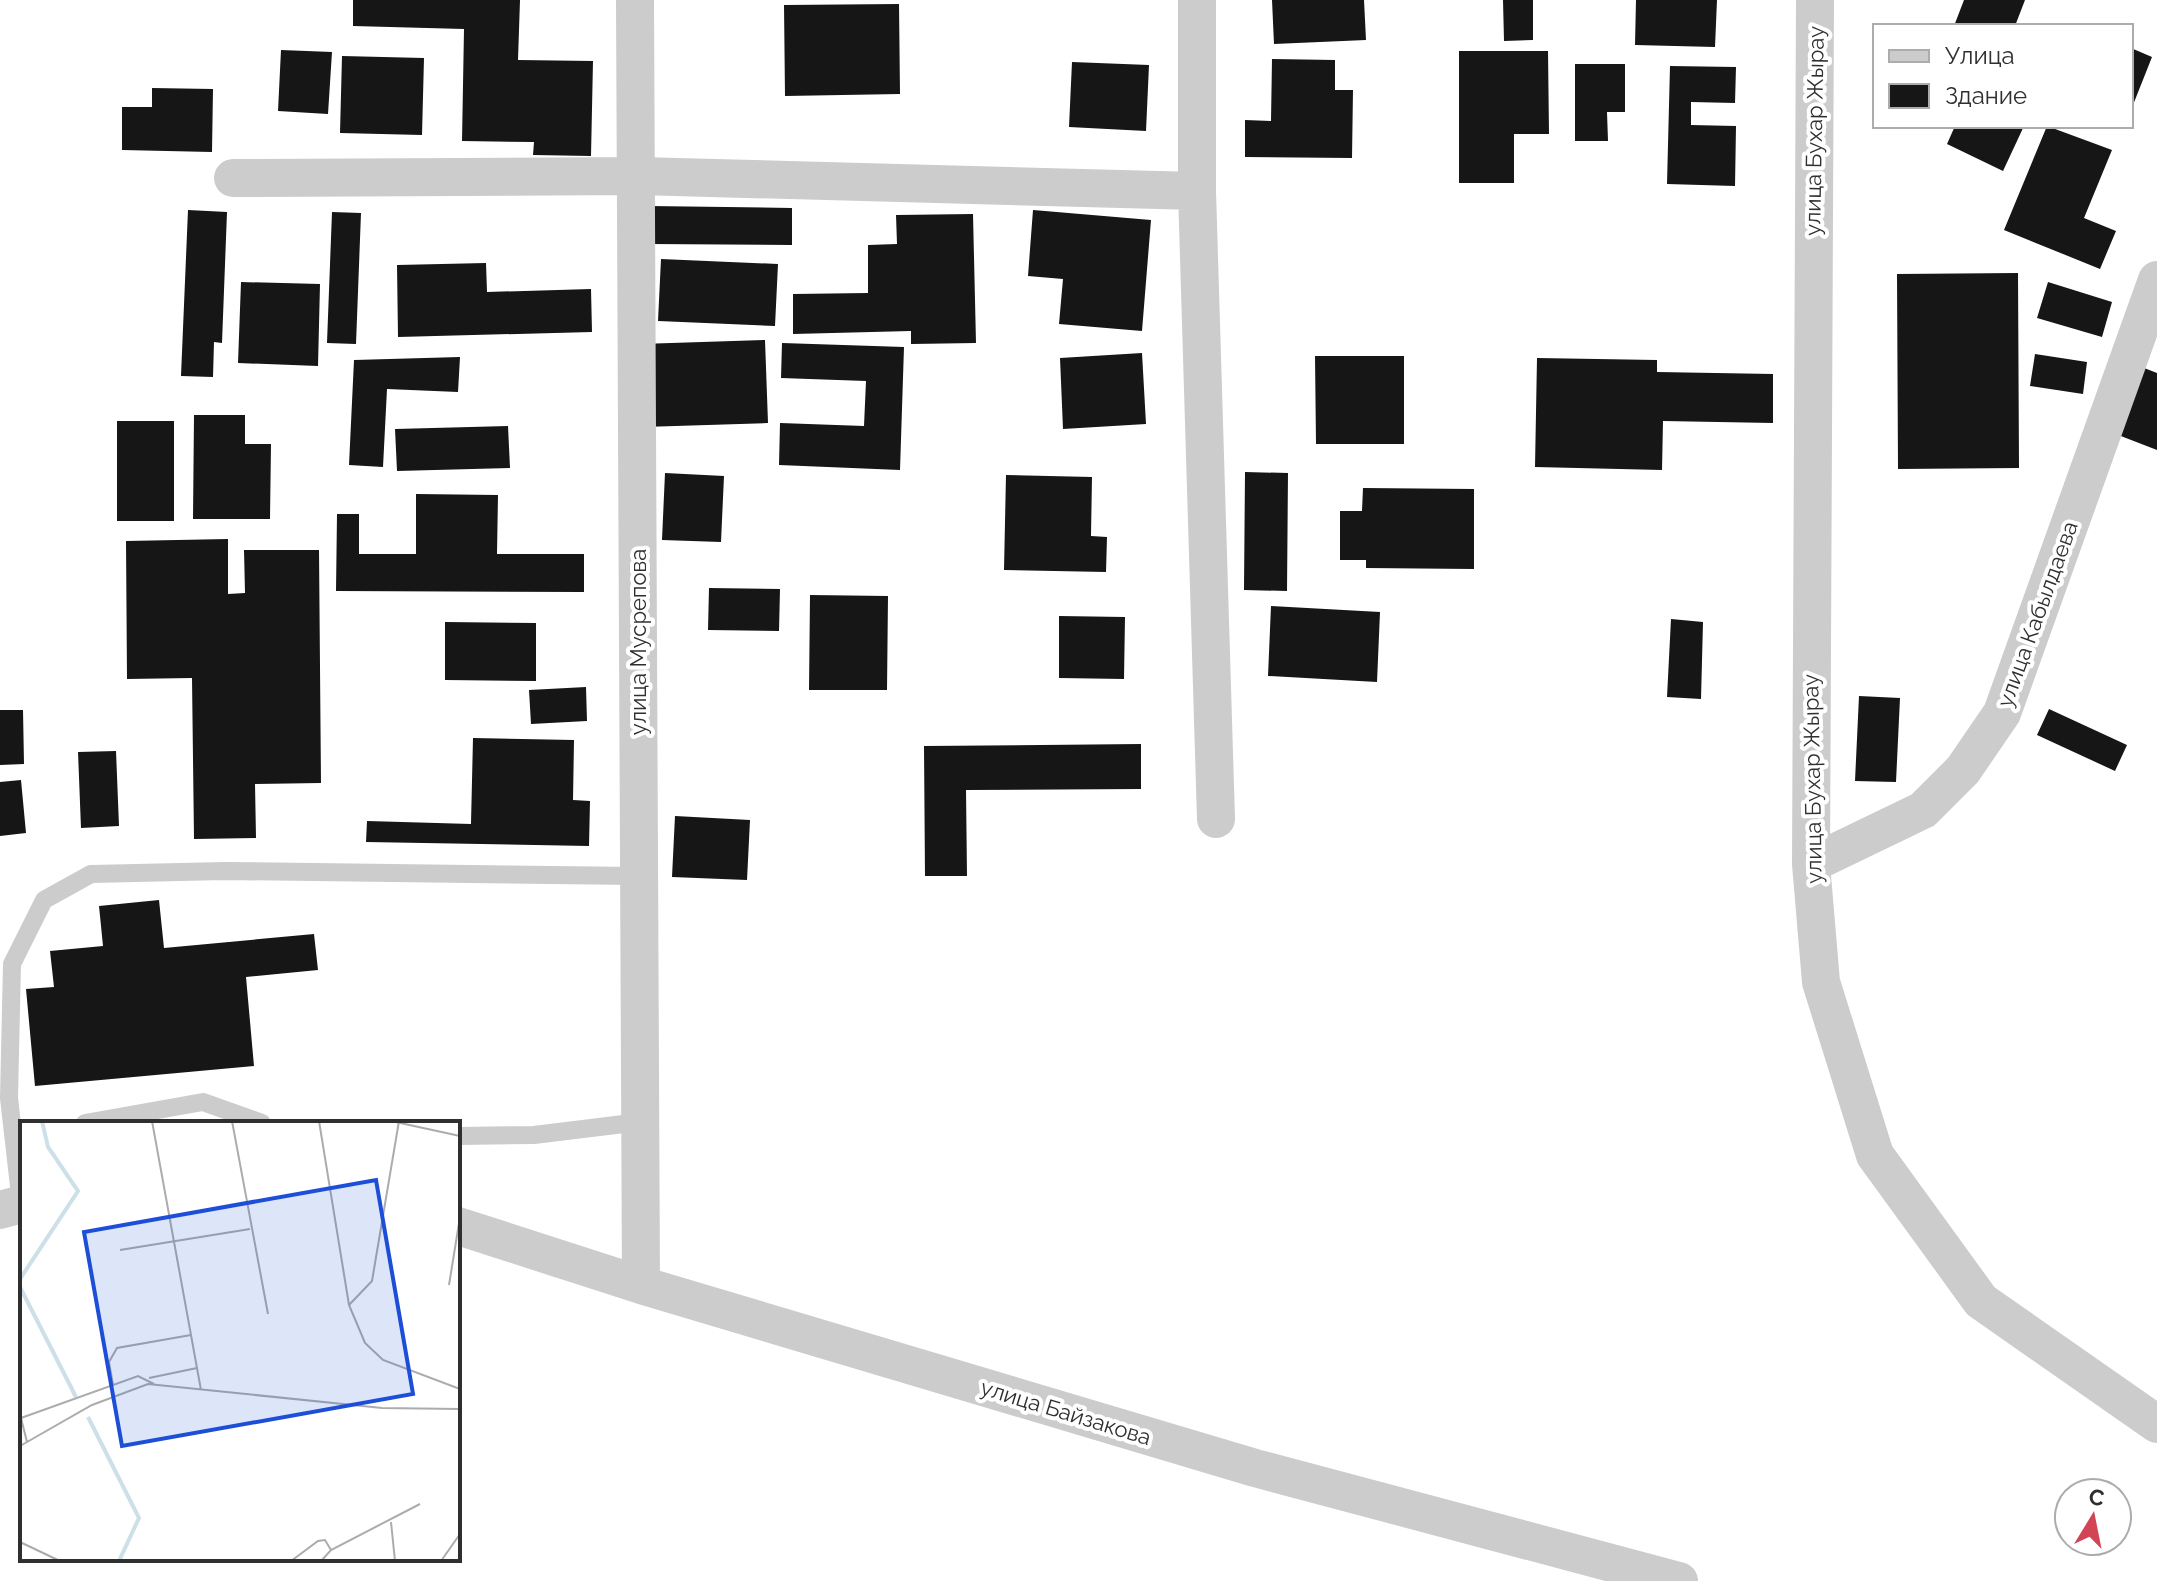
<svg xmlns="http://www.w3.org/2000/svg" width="2157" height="1581" font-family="Raleway,sans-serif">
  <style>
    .building { fill: #161616 }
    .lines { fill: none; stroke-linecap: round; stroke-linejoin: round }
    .lane { stroke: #ccc; stroke-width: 18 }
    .street { stroke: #ccc; stroke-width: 38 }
    .labels { text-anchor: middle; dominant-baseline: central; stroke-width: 8; stroke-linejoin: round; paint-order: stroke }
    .street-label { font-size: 22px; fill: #2f2f2f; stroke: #fff }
    .inset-river { fill: none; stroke: #cddfe8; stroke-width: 4 }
    .inset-road { fill: none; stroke: #acacac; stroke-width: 2 }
    .view { fill: #1d4ed8; fill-opacity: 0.15; stroke: #1d4ed8; stroke-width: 4 }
    .inset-edge { fill: none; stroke: #2f2f2f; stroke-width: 4 }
  </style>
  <rect width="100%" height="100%" fill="#fff"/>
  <path class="building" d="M353,0H520L518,60L593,61L591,156L533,155L534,142L462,141L464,29L353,26Z
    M1272,0H1364L1366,40L1274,44Z
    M1503,0H1533V40L1504,41Z
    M1636,0H1717L1715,47L1635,45Z
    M1964,0H2025L2015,26H1954Z
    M899,4L900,94L785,96L784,5Z
    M2131,48L2152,57L2131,110Z
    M281,50L332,52L328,114L278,111Z
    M1459,51H1548L1549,134H1514V183H1459Z
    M342,56L424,58L422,135L340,133Z
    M1272,59L1335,60V90H1353L1352,158L1245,157V120L1271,121Z
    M1072,62L1149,65L1146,131L1069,127Z
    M1575,64H1625V112H1607L1608,141H1575Z
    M1670,66L1736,67L1735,103L1691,102V125L1736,126L1735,186L1667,184Z
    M152,88L213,89L212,152L122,150V107H152Z
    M1955,126H2024L2003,171L1947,144Z
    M2047,126L2112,150L2084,218L2116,231L2100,269L2004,230Z
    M649,206L792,208V245L649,244Z
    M188,210L227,212L222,343L214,342L213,377L181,376Z
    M1033,210L1151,220L1142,331L1059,324L1063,279L1028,276Z
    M332,212L361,213L356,344L327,343Z
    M973,214L976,343L911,344V331L793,334V294L868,293V245L897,244L896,215Z
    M661,259L778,264L775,326L658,321Z
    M486,263L487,292L591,289L592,332L398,337L397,265Z
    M2018,273L2019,468L1898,469L1897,274Z
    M241,282L320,284L318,366L238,363Z
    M2048,282L2112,302L2102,337L2037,318Z
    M765,340L768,423L643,427L640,344Z
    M782,343L904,347L900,470L779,465L780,423L864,426L866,381L781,378Z
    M1142,353L1146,424L1063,429L1060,358Z
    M2035,354L2087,362L2083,394L2030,386Z
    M1315,356H1404V444H1316Z
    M460,357L458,392L387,389L383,467L349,465L354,360Z
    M1537,358L1657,360V372L1773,374V423L1663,421L1662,470L1535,467Z
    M2139,366L2157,373V450L2113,433Z
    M194,415H245V444H271L270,519H193Z
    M117,421H174V521H117Z
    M508,426L510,468L397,471L395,429Z
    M1245,472L1288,473L1287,591L1244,590Z
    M665,473L724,476L721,542L662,540Z
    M1006,475L1092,477L1091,536L1107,537L1106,572L1004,570Z
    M1363,488L1474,489V569L1366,568V560H1340V511H1362Z
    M416,494L498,495L497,554H584V592L336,591L337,514H359V554H416Z
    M228,539V594L245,593L244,550H319L321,783L255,784L256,838L194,839L192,678L127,679L126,541Z
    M709,588L780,589L779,631L708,630Z
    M810,595L888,596L887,690H809Z
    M1271,606L1380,612L1377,682L1268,676Z
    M1059,616L1125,617L1124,679L1059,678Z
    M1671,619L1703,622L1701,699L1667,697Z
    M445,622L536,623V681L445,680Z
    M586,687L587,721L531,724L529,690Z
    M1859,696L1900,698L1896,782L1855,781Z
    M2049,709L2127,745L2115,771L2037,735Z
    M0,710H23L24,764L0,765Z
    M473,738L574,740L573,800L590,801L589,846L366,842L367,821L471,824Z
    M1141,744V789L966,790L967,876H925L924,746Z
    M116,751L119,826L81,828L78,752Z
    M21,780L26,833L0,836V782Z
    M675,816L750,820L747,880L672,877Z
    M159,900L164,948L314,934L318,970L246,977L254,1066L35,1086L26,989L54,987L50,951L103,946L99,906Z"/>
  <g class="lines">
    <path class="lane" d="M85,1123L203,1102L262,1123
      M458,1136L534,1135L640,1122
      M21,1204L9,1098L12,964L44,900L91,874L225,871L638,876"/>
    <path class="street" d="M635,0L641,1285
      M1197,0V191L1216,819
      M1815,0L1811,864L1821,982L1875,1155L1981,1301L2157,1424
      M233,178L638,176L1197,191
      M1811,864L1923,810L1963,770L2002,713L2157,280
      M0,1210L22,1204
      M458,1226L641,1285L1255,1468L1679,1581"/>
  </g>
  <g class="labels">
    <g class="street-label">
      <text transform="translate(1814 131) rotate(-89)">улица Бухар Жырау</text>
      <text transform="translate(2037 614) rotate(-70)">улица Кабылдаева</text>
      <text transform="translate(638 642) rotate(-90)">улица Мусрепова</text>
      <text transform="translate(1812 779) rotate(-91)">улица Бухар Жырау</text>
      <text transform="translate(1066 1412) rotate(17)">улица Байзакова</text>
    </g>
  </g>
  <g transform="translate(20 1121)">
    <rect width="440" height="440" fill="#fff"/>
    <path class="inset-river" d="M0,158L58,70L28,26L22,0M0,166L56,276L53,271M68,296L119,397L99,440"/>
    <path class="inset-road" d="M132,0L181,269M212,0L248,193M299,0L329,184L345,222L363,239L440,268M371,0L440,15M100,129L230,108M429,164L440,96M329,184L352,160L379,0M129,257L177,247M93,264L89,241L97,227L171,214M1,297L118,255L134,263M1,297L7,321M0,325L72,284L128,263L362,287L440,288M371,401L375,440M0,421L40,440M271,440L298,420L305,419L311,429M301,440L311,429L400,383M421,440L440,413"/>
    <path class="view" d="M356,59L393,273L102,325L64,111Z"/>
    <rect width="440" height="440" class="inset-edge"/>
  </g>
  <rect x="1873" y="24" width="260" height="104" fill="#ffffff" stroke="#acacac" stroke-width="2"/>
  <rect x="1889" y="50" width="40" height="12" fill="#cccccc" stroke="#acacac" stroke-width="2"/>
  <text x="1945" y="64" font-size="24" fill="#2f2f2f">Улица</text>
  <rect x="1889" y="84" width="40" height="24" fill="#161616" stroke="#acacac" stroke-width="2"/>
  <text x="1945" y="104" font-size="24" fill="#2f2f2f">Здание</text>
  <g transform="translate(2093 1517) rotate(10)"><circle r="38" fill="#ffffff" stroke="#acacac" stroke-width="2"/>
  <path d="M0-6L14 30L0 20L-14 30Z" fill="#d24555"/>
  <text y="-12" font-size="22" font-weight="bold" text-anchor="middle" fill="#2f2f2f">С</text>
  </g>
</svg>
